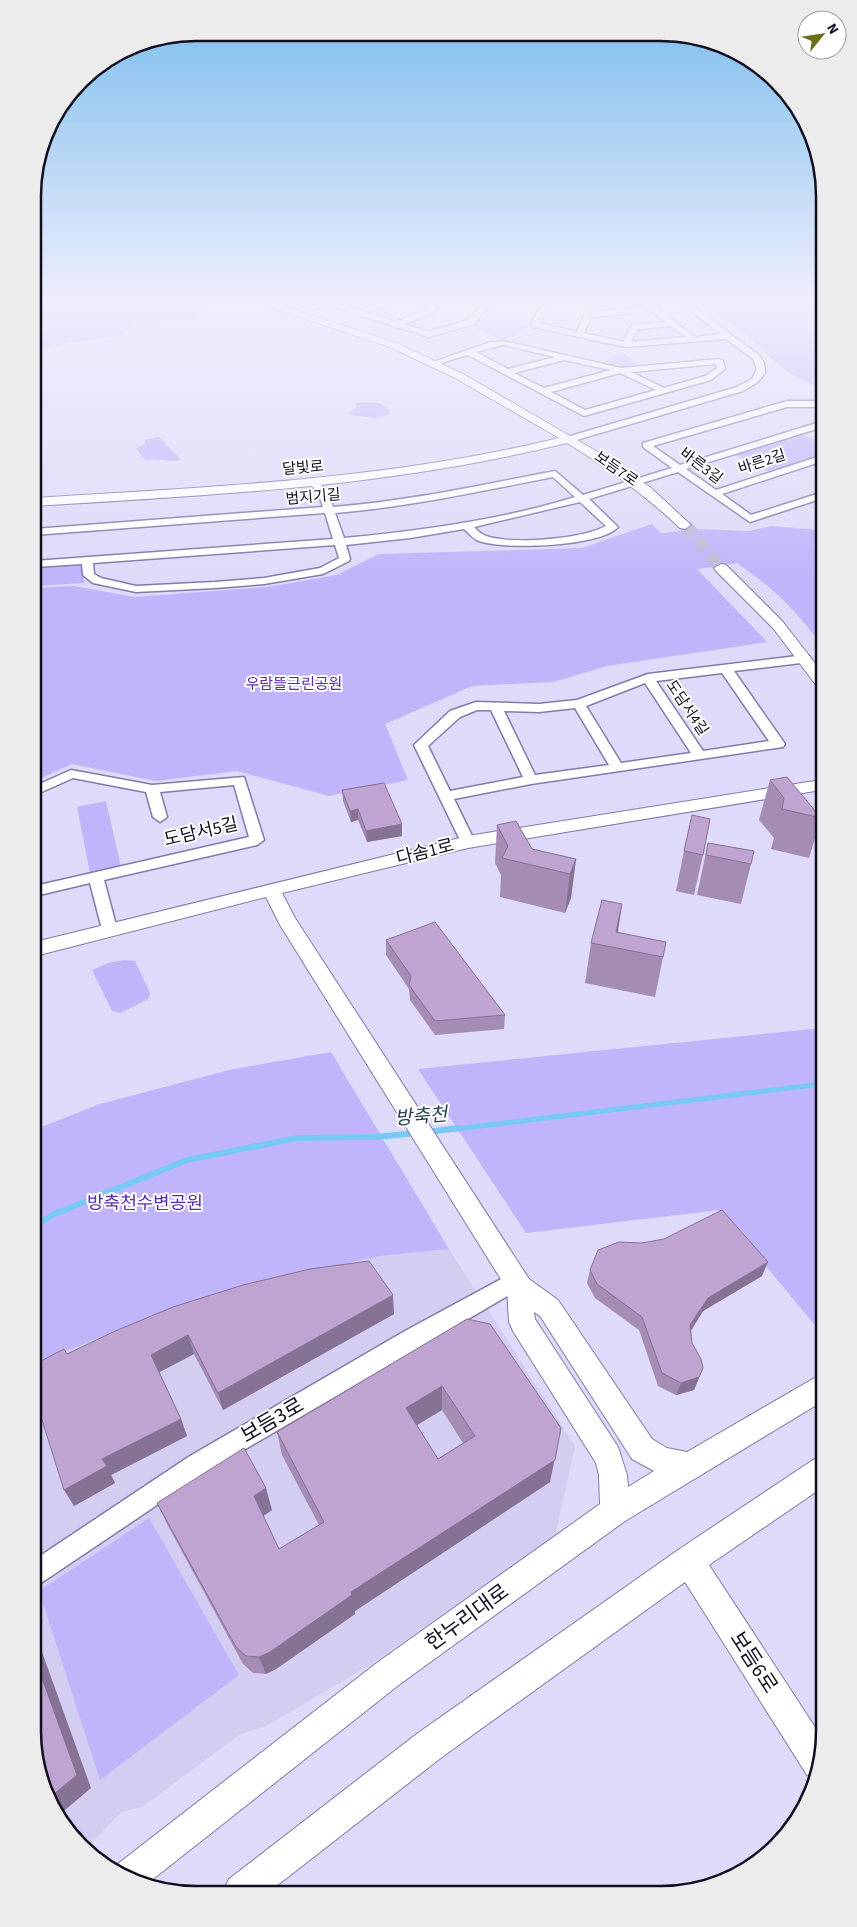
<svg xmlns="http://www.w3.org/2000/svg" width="857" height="1927" font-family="'Source Sans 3','Noto Sans KR',sans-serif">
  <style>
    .built { fill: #d2cdf1 }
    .green { fill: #c0b5fa }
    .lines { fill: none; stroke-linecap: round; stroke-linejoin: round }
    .stream-far1 { stroke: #78caf4; stroke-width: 5 }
    .stream { stroke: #78caf4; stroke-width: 6 }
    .tertiary-tunnel { stroke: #bfbbd8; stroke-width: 13; stroke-dasharray: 13 6; stroke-linecap: butt }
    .minor-casing { stroke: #827aaa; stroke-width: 3 }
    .tertiary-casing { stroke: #827aaa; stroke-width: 2 }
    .minor { fill: #fff; fill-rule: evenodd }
    .tertiary { fill: #fff; fill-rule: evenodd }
    .wall { fill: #a48cb4; fill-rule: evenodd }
    .shaded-wall { fill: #867292 }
    .building { fill: #bfa3d1; stroke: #867292; fill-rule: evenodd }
    .labels { text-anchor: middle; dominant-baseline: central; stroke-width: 4; stroke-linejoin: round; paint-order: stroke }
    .far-street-label { font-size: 15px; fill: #120e20; stroke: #fff }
    .far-park-label { font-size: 15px; fill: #592bb1; stroke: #fff }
    .street-label { font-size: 18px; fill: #120e20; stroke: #fff }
    .park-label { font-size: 18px; fill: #592bb1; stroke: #fff }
    .water-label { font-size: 19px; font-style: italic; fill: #26404d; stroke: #fff }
    .near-street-label { font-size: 21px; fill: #120e20; stroke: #fff }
    .rim { fill: none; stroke: #120e20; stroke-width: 2.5 }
  </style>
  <rect width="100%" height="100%" fill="#dedaf9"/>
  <path class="built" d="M449,1249L575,1446L555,1536L368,1666L270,1724L239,1735L142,1807L121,1812L85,1850L60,1822L38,1773L37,1363L174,1307L300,1273L380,1256Z"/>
  <path class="green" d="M53,303H209L189,320L136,322L122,335L56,345L33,351V309Z
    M701,303H819L820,386C791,381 769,355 748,337C733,324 716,314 701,303Z
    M479,320L527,325L530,327L505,340H501L468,326Z
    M621,351L641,367L621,368L602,363Z
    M363,402L379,403L389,410V414L375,418L351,415L350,412L355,409L357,403Z
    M802,434L820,443V456L769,472L736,455Z
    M159,437L181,460C168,463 158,457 145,460L136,448L145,444V440Z
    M652,524L661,533L700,529L749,531L771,526L820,530V643C793,607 774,589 737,563L697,569L767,642L607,666L553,682L472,686L385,724L408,780L329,796L237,771L156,781L72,764L35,781L34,588L74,586L134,597L267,587L337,575L379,554L582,548Z
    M74,564L83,566L84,583L34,586V567Z
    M106,801L121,867L90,873L77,807Z
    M125,960L135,961L150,993L148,999L120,1013L112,1011L92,970L108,963Z
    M822,1028L823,1330L820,1331L719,1210L526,1233L418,1069Z
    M331,1052L449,1249L380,1256L300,1273L174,1307L37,1363L36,1129L100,1104L229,1070Z
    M149,1518L239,1675L100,1780L39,1591Z"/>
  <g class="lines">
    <path class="stream-far1" d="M448,1130L822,1084"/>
    <path class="stream" d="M428,1132L458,1128
      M36,1225L52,1215L187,1160L297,1138L376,1137L417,1133"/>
    <path class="tertiary-tunnel" d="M685,525L721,568"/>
    <g class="minor-casing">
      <path id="minor" d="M319,303H335L359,310L382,303H391L366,312L395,322L426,310L434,303H441L432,314L403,324L429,332L468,320L483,303H491L474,324L429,337L327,305L296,314L292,312Z
        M543,303H550L540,323L577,332L585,313L645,307L642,303H649L695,337L721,334L680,303H688L759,355L764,363L765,373L758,382L743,391L573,441H567V437L737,387L752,379L757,369L753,359L726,339L625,347L534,327L531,323ZM650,311L666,322L632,325L623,342L584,333L591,317ZM671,326L686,337L631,342L638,329Z
        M504,341L621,368L719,359L723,361L725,369L711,380L584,416L468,355L434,365L430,363L491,342ZM504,345L555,357L508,369L476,352ZM564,360L611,370L544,388L514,373ZM716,364L717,368L705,376L664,388L631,372ZM620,373L656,390L585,410L551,392Z
        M787,401H820V407H787L653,446L680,465L820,422V428L686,469L716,490L820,456V462L722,494L751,515L820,493V499L750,522L678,472L589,499L618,527C600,547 504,550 479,541C473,539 469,533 464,529L410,538L346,545L350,559L349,561L323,574L264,584L215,588L136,592L93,583L83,575L82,564L34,567V561L333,539L325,513L34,535V529L323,507L318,492L308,483L313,480L327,489L333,507C408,501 481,485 555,471L583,495L672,468L643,447V443ZM553,477L575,497C502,520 419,531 344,538L335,513C409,507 481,491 553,477ZM580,502L606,526C582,539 512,545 486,536C481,534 477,530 474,527ZM335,545L339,558L320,568L264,578L215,582L136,586L101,578L94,574L93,563Z
        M805,655L809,656L811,659L809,662L734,671L785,744L783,747L531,784L454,799L475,842L468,847L461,842L414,745L450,711L476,702L539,704L577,700L648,674ZM722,673L769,741L703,751L656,681ZM645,683L691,753L621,763L586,706ZM575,708L609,765L535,775L504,711L539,712ZM477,710H491L523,777L450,791L428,746L460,717Z
        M71,770L152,785L244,777L264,840L257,845L104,880L117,929L115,933H103L90,883L35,896V886L249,837L234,785L160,792L167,817L160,822L153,817L146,792L73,778L35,795V786Z
        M516,1271L523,1273L526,1280L523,1287L206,1472L38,1585L37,1558L190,1456L405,1331Z"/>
    </g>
    <g class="tertiary-casing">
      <path id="tertiary" d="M262,303H274L396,343L463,374L608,458L651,488L691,525L685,529L680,528C645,495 608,468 567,443C389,487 215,495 34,506V498C210,487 386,480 559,438L455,378L390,347L263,305Z
        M721,564L726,565L783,622L821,671V687L816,685L773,628L716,571L714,568Z
        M821,780V790L468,848L282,893L295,918L529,1279L558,1300L652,1439L667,1448L687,1452L823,1373V1401L625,1521L400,1684L148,1883L117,1868L119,1863L378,1662L600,1504L599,1475L596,1463L513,1331L509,1322L507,1289L280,925L266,897L35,956V942L468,836ZM534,1312L540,1316L632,1459L654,1471L628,1487L627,1475L618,1447L535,1319Z
        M823,1456V1487L709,1565L824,1741L816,1778L807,1775L685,1582L442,1757L270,1891H223L229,1879L418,1733L678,1550L813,1460Z"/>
    </g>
    <use href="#minor" class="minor"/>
    <use href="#tertiary" class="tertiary"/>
  </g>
  <path class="wall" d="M770,780L821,818L809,858L771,849L774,838L759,820Z
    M342,790L402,836L367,842L358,820L351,822L343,801Z
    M497,825L532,849L576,859L571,898L565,913L500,897L501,875L495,863Z
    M708,843L751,864L741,904L697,895Z
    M684,851L703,855L694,895L676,891Z
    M622,904L618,933L666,942L655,997L585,983L591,943Z
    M386,940L505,1015L504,1029L435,1035L410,1000L409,989L386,955Z
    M821,950L822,969H820Z
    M590,1270L762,1276L703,1311L691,1331L692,1343L703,1368L694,1390L676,1395L658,1386L639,1330L595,1298L587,1283Z
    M243,1285L394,1314L223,1410L194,1354L159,1372L181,1419L187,1436L111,1475L115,1483L74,1506L67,1354Z
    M467,1319L550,1482L355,1611V1614L276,1669L266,1674L253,1673L243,1664L167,1524L157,1503L272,1510L263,1516L279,1549L319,1525L282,1455L277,1432ZM442,1410L463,1443L438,1459L417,1425Z
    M824,1585V1601L818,1593Z"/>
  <path class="shaded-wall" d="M358,809V820L351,822L350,811Z
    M402,824V836L367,842L366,831Z
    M576,859L571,898L565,913L570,874Z
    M622,904L615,947L616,932Z
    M768,1262L762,1276L703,1311L686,1338L690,1325L708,1298Z
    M393,1295L394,1314L223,1410L218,1393Z
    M188,1335L194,1354L158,1373L151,1355Z
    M703,1368L694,1390L676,1395L681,1383Z
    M442,1386V1410L407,1431L406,1408Z
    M181,1419L187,1436L111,1475L115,1483L74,1506L64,1490L102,1459Z
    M561,1428L550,1482L355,1611V1614L276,1669L266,1674L259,1657Z
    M266,1488L272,1510L260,1518L254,1496Z
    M38,1641L91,1788L58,1816L49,1798L38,1667Z"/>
  <path class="building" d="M787,777L821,818L782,809L784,798L770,780Z
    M384,783L402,824L366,831L358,809L350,811L342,790Z
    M692,815L710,819L703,855L684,851Z
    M516,821L532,849L576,859L570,874L502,858L508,846L497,825Z
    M708,843L754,851L751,864L706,855Z
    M602,900L622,904L616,932L666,942L663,957L591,943Z
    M435,922L505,1015L435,1021L409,985L411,976L386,940Z
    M722,1210L768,1262L708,1298L690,1325L692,1343L701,1359L703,1368L699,1377L681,1383L662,1373L642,1317L597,1284L590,1270L598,1250L619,1242L642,1243L664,1239Z
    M369,1261L393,1295L218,1393L188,1335L151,1355L181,1419L102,1459L107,1466L64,1490L37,1404V1363L64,1349L67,1354L113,1332L173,1307L243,1285L310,1269Z
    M467,1319L490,1324L561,1428L555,1460L351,1592L352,1595L270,1652L259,1657L246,1656L236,1647L157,1503L244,1448L266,1488L254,1496L279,1549L324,1522L277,1432ZM442,1386L475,1436L438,1459L406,1408Z
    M38,1667L77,1775L49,1798L38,1773Z"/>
  <linearGradient id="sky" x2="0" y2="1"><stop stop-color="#7bbded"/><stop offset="0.53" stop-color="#f0eefc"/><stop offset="1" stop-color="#f0eefc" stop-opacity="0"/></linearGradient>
  <rect width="857" height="572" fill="url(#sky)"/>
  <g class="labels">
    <g class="far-street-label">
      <text transform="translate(762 462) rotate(-18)">바른2길</text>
      <text transform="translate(701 466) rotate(37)">바른3길</text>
      <text transform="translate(303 468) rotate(-5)">달빛로</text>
      <text transform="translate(616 469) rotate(35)">보듬7로</text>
      <text transform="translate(313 497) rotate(-5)">범지기길</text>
      <text transform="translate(687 708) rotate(56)">도담서4길</text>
    </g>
    <g class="far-park-label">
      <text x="294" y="684">우람뜰근린공원</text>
    </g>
    <g class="street-label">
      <text transform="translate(201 832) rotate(-13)">도담서5길</text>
      <text transform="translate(425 852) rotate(-14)">다솜1로</text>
    </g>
    <g class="park-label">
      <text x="145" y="1203">방축천수변공원</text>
    </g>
    <g class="water-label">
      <text transform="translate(421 1117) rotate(-5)">방축천</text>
    </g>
    <g class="near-street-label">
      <text transform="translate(272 1420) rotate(-30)">보듬3로</text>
      <text transform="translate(467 1617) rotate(-36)">한누리대로</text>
      <text transform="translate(754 1662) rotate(57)">보듬6로</text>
    </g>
  </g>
  <path d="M0 0H857V1927H0ZM196 41H661A155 155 0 0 1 816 196V1731A155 155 0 0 1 661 1886H196A155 155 0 0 1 41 1731V196A155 155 0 0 1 196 41Z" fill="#ececed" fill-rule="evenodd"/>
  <path class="rim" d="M196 41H661A155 155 0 0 1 816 196V1731A155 155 0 0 1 661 1886H196A155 155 0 0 1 41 1731V196A155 155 0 0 1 196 41Z"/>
  <g transform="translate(822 35) rotate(60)"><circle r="24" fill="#ffffff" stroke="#a09fa6"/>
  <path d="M0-4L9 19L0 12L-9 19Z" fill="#6d7015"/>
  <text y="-8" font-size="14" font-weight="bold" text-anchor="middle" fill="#120e20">N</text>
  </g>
</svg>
